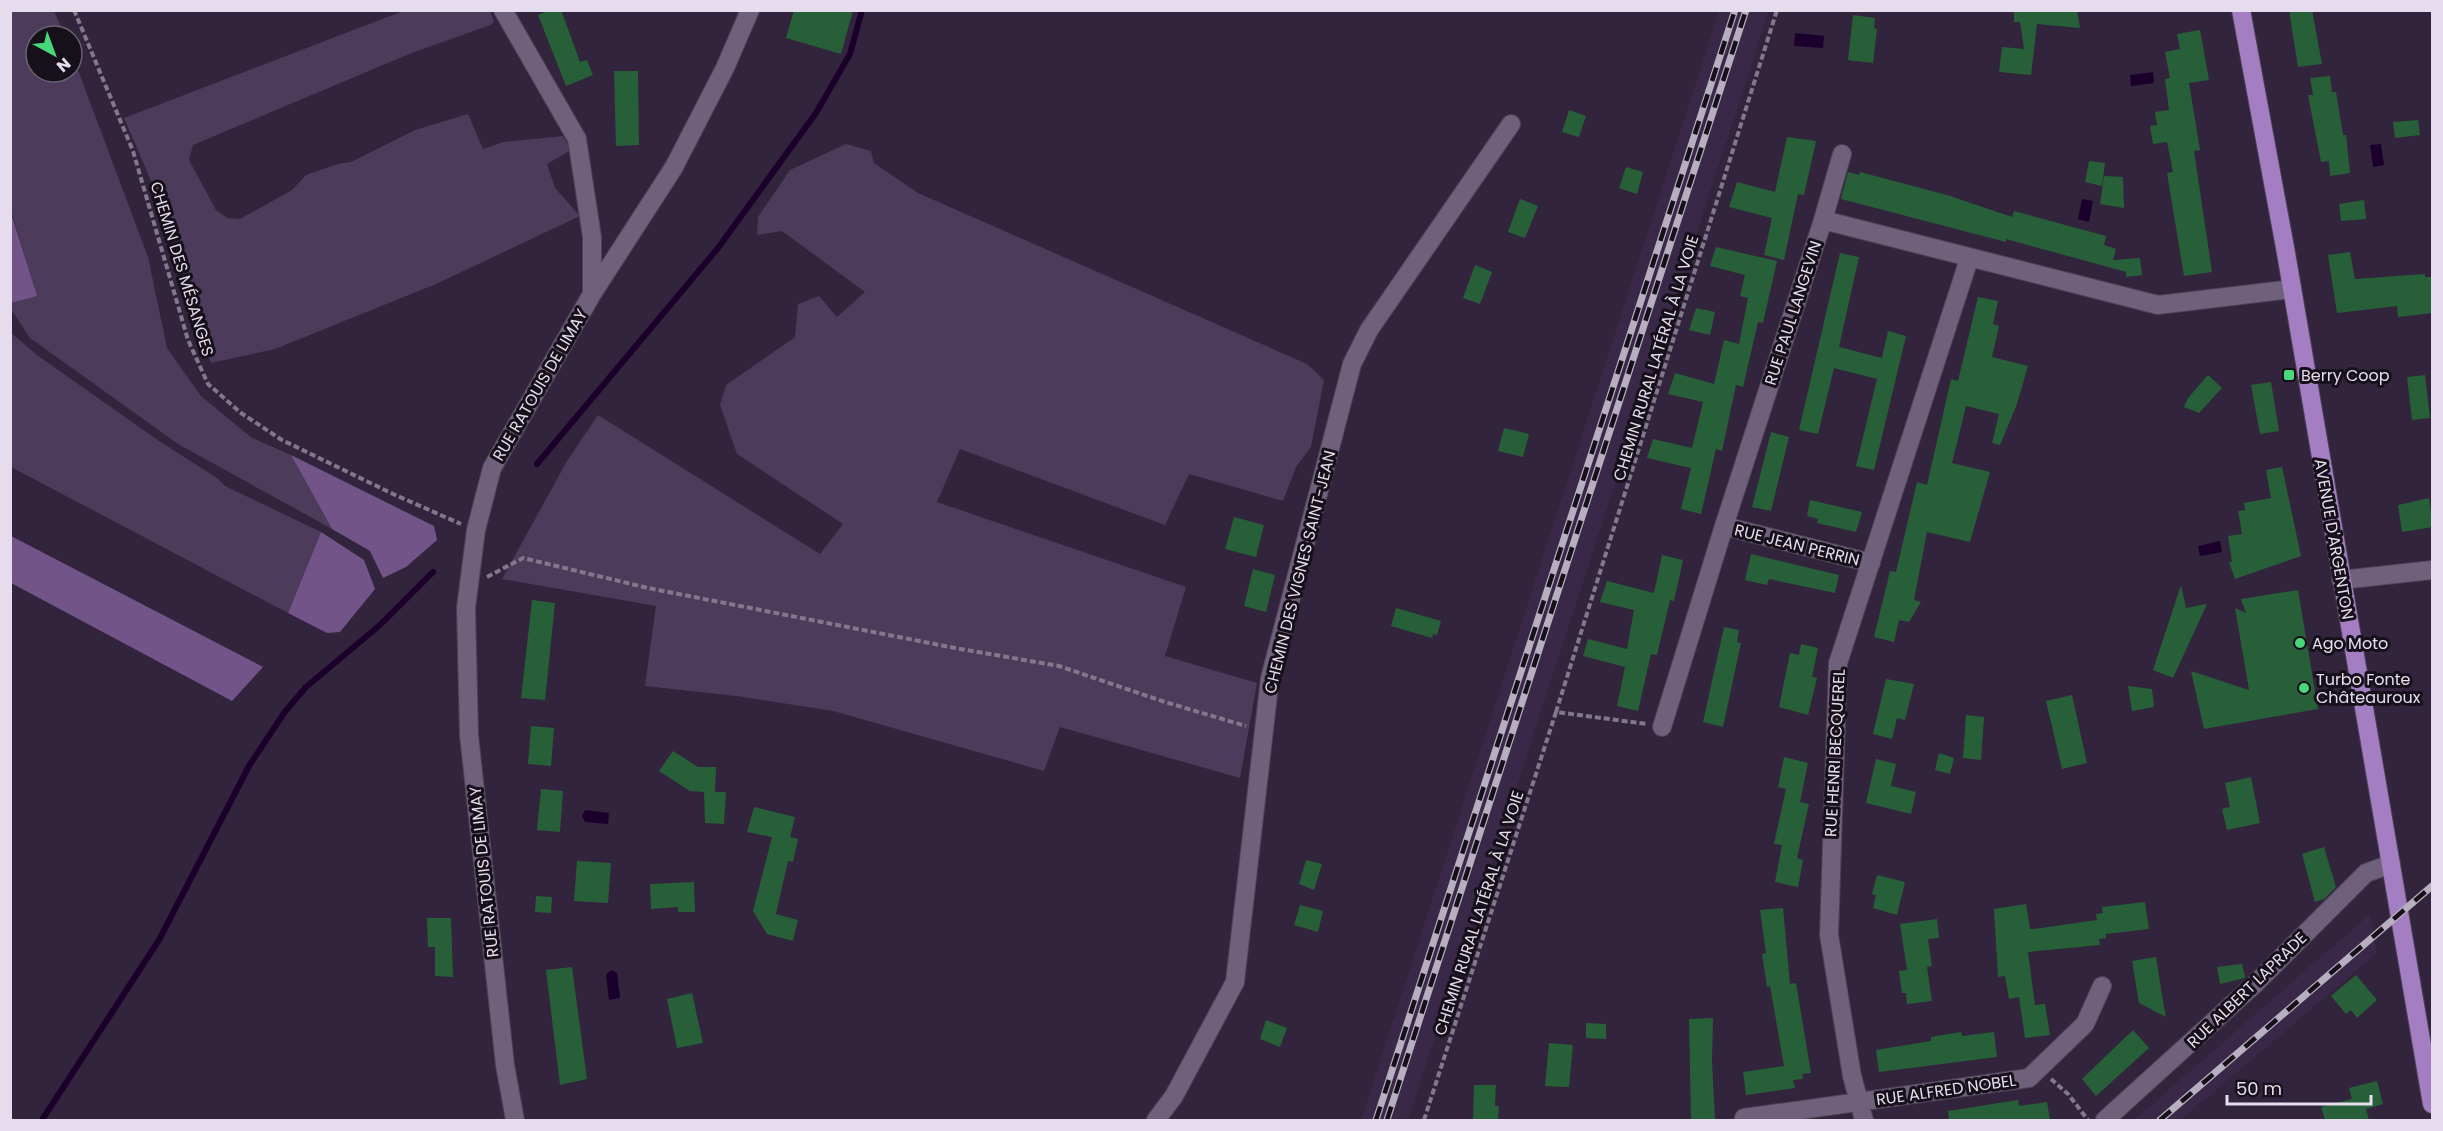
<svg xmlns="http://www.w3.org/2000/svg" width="2443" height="1131" font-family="Poppins,sans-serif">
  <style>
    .built { fill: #392847 }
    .green { fill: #4c3b5a }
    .forest { fill: #725489 }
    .water { fill: #1c002c }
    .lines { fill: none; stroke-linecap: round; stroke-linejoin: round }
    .stream { stroke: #1c002c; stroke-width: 6 }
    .building { fill: #276038 }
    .minor-casing { stroke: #4e4257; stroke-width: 20 }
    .major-casing { stroke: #4e4257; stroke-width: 20 }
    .path { stroke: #82788c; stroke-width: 4; stroke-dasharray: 6 3; stroke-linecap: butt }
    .minor { stroke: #6f607c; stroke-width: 18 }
    .major { stroke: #a47ec2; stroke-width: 18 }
    .rail-casing { stroke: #b7aec0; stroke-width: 7 }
    .rail { stroke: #16101b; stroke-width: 4.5; stroke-dasharray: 14; stroke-linecap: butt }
    .poi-dot { fill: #48d779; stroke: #16101b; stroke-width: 2 }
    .labels { text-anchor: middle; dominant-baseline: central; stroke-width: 6; stroke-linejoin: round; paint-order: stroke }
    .street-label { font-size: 16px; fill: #e5dded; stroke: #16101b }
    .poi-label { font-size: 16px; fill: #e5dded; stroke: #16101b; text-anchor: start }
  </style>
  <rect width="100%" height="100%" fill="#31243c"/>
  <path class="built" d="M1719,11H1769L1408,1120H1361Z
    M2370,914L2377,953L2181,1120H2134Z"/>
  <path class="green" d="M11,11H54L65,36H36V72H72V54L148,257L167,348L201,396L252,438L291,455L332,529L178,444L30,338L11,309L10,303L36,296L11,210Z
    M403,11H490L494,21L491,25L414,52L193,145L189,160L216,210L227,218L240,219L292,190L306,175L341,163L351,162L415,130L468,114L483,149L503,142L563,136L571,150L547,164L555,188L580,216L436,284L275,349L211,363L159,199L124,118Z
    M846,144L871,151L874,163L918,193L1307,364L1324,380L1311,447L1296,467L1283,501L1189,474L1165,525L960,449L937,502L1186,587L1165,656L1257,683L1240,778L1060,727L1044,771L833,711L736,696L645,686L656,606L502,579L567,461L598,415L820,554L843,524L737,454L720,405L726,385L795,337L798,304L819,296L837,317L865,292L782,231L757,235L758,217L790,170Z
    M10,332L37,355L159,441L217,478L225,486L321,532L288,613L11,467Z"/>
  <path class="forest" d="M10,210L37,296L11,303H10Z
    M291,455L434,526L437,540L406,567L383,578L370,551L332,529Z
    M321,532L364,560L375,589L340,632L327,633L288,613Z
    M10,536H11L263,667L232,701L11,583Z"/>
  <path class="water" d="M1795,33L1824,36L1823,48L1794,46Z
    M2153,72L2154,83L2131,86L2130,75Z
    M2381,144L2384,165L2373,167L2370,145Z
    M2082,199L2093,201L2089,222L2078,219Z
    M2220,541L2222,552L2200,556L2198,546Z
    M585,810L609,813L608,824L585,822L582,816Z
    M611,970L617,973L620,998L609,1000L606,975Z"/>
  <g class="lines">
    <path class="stream" d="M537,464L718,248L816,113L850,54L862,10
      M42,1120L159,940L249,766L284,713L306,687L380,625L433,572"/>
  </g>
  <path class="building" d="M550,10H561L580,62L587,60L593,75L566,86L538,15Z
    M794,10H853L841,54L786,38Z
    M2014,10H2077L2080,28L2037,24L2031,75L1999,72L2002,47L2024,49L2020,22H2014Z
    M2289,10H2312L2322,64L2298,67Z
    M1853,15L1875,18L1874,28L1877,29L1873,63L1848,60Z
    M2200,30L2209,80L2189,83L2200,150L2194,151L2212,272L2184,276L2167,173L2173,172L2167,142L2153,144L2150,126L2157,125L2155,112L2169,110L2165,79L2170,78L2165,52L2180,49L2177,34Z
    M614,71H638L639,145L616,146Z
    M2330,76L2332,92H2336L2343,135H2346L2350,173L2330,176L2329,161L2321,162L2308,95H2313L2310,78Z
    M1569,110L1586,116L1579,137L1562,132Z
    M2418,120L2420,135L2395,138L2393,122Z
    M1787,137L1816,141L1804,195L1798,194L1784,260L1764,255L1772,218L1729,207L1737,182L1775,192Z
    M2089,161L2105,163L2102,186L2085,182Z
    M1626,167L1643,172L1637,194L1619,188Z
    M1848,172L1859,175L1860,172L1947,195L2012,217L2014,211L2106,236L2104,245L2116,249L2113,260L2140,258L2142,275L2126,277V272L2006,239V242L1841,199Z
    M2104,176L2123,177L2124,208L2100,204Z
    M1520,199L1538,206L1525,238L1508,232Z
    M2364,200L2366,219L2341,221L2339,204Z
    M1716,247L1777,261L1763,323L1758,322L1743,387L1736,385L1722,451L1716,449L1701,514L1681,509L1691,468L1647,458L1653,439L1692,448L1703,402L1668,394L1675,373L1714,384L1724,340L1739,344L1748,298L1740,296L1745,275L1710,266Z
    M2350,252L2355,279L2425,274V277H2433V313L2398,317L2397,306L2337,313L2328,255Z
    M1840,253L1859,257L1839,347L1882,358L1888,331L1906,336L1874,470L1856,466L1877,379L1834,368L1818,434L1799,430Z
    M1475,265L1492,272L1480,304L1463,298Z
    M1978,297L1998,301L1993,324L1999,326L1992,357L2028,366L2017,404L2000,445L1992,443L1999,414L1966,406L1952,463L1990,472L1970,542L1927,532L1914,600L1921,602L1909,622L1899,620L1894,642L1874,637L1890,571L1896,572L1917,482L1927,485L1951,379L1958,381Z
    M1696,308L1715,312L1710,335L1689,330Z
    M2208,375L2222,388L2199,413L2184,407L2188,398Z
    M2425,375L2430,418L2412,420L2407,377Z
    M2271,382L2279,431L2260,434L2251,385Z
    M1504,428L1529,434L1523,457L1498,451Z
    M1771,432L1789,437L1771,511L1752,507Z
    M2282,467L2301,556L2235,579L2229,562H2232L2228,536L2242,534L2238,511L2245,510L2244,503L2271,498L2266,470Z
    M2429,498L2433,527L2402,532L2398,505Z
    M1810,500L1862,512L1856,532L1817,523L1818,519L1807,516Z
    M1234,517L1264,525L1256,557L1225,549Z
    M1751,554L1839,575L1835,593L1769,579L1767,585L1745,580Z
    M1662,555L1683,560L1674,601L1670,600L1657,655L1651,654L1638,711L1617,706L1625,667L1583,656L1588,639L1627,649L1634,610L1600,602L1607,581L1654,593Z
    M1253,569L1275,575L1266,612L1244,606Z
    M2181,585L2186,608L2207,604L2173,678L2153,670Z
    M2298,590L2318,709L2204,729L2191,671L2249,690L2235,608L2246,613L2241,599Z
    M532,600L555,603L545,700L521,698Z
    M1396,608L1441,621L1437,635L1433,634L1432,638L1391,626Z
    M1724,627L1739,630L1737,642L1741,643L1723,727L1703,722Z
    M1801,644L1818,648L1812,677L1817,678L1808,715L1779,707L1790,653L1799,655Z
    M1886,679L1914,684L1905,720L1897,718L1892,739L1873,734Z
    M2128,686L2152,689L2154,707L2132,711Z
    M2072,695L2087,763L2062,769L2046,701Z
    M1966,715L1984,717L1981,760L1963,758Z
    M531,726L554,728L551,766L528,764Z
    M673,751L698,767H716L715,792H726L724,824L705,823L704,792L690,791L659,771Z
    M1939,753L1954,758L1950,774L1935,770Z
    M1784,757L1808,763L1800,802L1809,804L1797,858L1803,860L1798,887L1775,882L1782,845L1774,844L1786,789L1778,787Z
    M1876,759L1896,764L1891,786L1916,792L1911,814L1866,803Z
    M2251,777L2260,823L2227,830L2222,809L2230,807L2225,783Z
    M541,789L563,791L560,832L537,830Z
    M754,807L795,817L790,837L798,839L793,862L788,861L776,914L798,920L793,941L767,934L753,911L772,837L747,832Z
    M2324,847L2336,887L2324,899L2315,902L2302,854Z
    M1306,860L1322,864L1314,890L1299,884Z
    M577,861L611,863L608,903L574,901Z
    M1877,875L1905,882L1897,915L1873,908L1876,895L1872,894Z
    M694,882L695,912H678V907L651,909L650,884Z
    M536,896L552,897L551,913L535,912Z
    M2145,902L2149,929L2106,934V938L2099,939L2100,945L2028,952L2035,1005L2045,1004L2050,1035L2025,1038L2019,997L2009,999L2005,976L1998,977L1994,909L2026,904L2030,929H2034L2097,920L2096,914L2103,913L2102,907Z
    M1300,905L1323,911L1318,932L1294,925Z
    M1783,908L1790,984L1796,983L1811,1073L1802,1074L1803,1079L1793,1080L1795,1088L1746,1095L1743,1072L1784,1066L1770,986L1767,987L1762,954L1766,953L1760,910Z
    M427,918H451L453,977L435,976V947H428Z
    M1937,919L1939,938L1928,939L1932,966L1927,967L1932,1001L1907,1004L1906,993H1902L1899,971L1907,970L1900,924Z
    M2156,957L2163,1001L2166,1017L2139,1003L2132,961Z
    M2242,964L2245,978L2220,984L2217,967Z
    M572,967L587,1079L560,1085L546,970Z
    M2356,975L2377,1000L2357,1018L2351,1010L2346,1014L2331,996Z
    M692,993L703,1043L677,1048L667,999Z
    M1713,1018L1712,1061L1715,1120H1691L1689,1019Z
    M1266,1020L1287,1028L1280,1047L1260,1039Z
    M1586,1023L1606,1024V1039L1586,1038Z
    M2133,1030L2149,1048L2096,1096L2082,1079Z
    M1961,1032L1962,1036L1994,1032L1997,1057L1879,1072L1876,1050L1931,1041V1037Z
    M1549,1043L1573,1045L1569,1087L1545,1086Z
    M2377,1081L2383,1104L2366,1109L2369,1120H2325L2321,1107L2352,1099L2349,1088Z
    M1474,1085H1496L1495,1106H1499L1498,1120H1473Z
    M2018,1100L2019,1106L2047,1102L2050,1120H1949L1948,1111Z"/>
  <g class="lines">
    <g class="minor-casing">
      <path id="minor" d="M503,10L577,139L592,237V294
        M1823,220L1842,154
        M1724,526L1871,563
        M2341,580L2432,570
        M1662,727L1724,526L1823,220L2158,305L2292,289
        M1744,1118L2029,1078L2085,1024L2102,986
        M515,1120L505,1065L469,735L466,608L476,530L492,468L592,294L674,167L725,68L750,10
        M1156,1120L1174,1096L1235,982L1270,678L1352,364L1369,330L1511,124
        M1864,1120L1852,1076L1829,935L1838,663L1969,259
        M2105,1120L2256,983L2366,873L2391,864"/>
    </g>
    <g class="major-casing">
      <path id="major" d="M2241,10L2286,253L2432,1104"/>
    </g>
    <path class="path" d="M74,10L133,151L188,340L208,384L241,413L282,440L393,494L461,524
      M487,577L523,558L648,588L955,648L1059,666L1165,702L1246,726
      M1556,712L1777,10
      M2051,1079L2068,1094L2088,1120
      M1424,1120L1556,712L1647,724"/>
    <use href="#minor" class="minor"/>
    <use href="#major" class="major"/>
    <g class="rail-casing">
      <path id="rail" d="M1376,1120L1735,10
        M1387,1120L1746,10
        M2160,1120L2432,886"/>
    </g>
    <use href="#rail" class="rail"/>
  </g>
  <g class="poi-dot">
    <rect x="2283" y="369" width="12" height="12" rx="3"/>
    <circle cx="2300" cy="643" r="6"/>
    <circle cx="2304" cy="688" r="6"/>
  </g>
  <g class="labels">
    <g class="street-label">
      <text transform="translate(182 269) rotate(73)">CHEMIN DES MÉSANGES</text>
      <text transform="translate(1793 313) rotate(-72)">RUE PAUL LANGEVIN</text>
      <text transform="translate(1656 358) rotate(-73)">CHEMIN RURAL LATÉRAL À LA VOIE</text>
      <text transform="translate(540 385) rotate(-60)">RUE RATOUIS DE LIMAY</text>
      <text transform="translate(2334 539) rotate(80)">AVENUE D'ARGENTON</text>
      <text transform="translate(1797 545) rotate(14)">RUE JEAN PERRIN</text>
      <text transform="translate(1300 572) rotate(-76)">CHEMIN DES VIGNES SAINT-JEAN</text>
      <text transform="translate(1835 753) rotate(-87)">RUE HENRI BECQUEREL</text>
      <text transform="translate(484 872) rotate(-96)">RUE RATOUIS DE LIMAY</text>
      <text transform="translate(1479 913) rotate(-72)">CHEMIN RURAL LATÉRAL À LA VOIE</text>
      <text transform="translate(2247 990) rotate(-44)">RUE ALBERT LAPRADE</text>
      <text transform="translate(1946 1090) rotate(-8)">RUE ALFRED NOBEL</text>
    </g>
    <g class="poi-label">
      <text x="2301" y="375">Berry Coop</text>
      <text x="2312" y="643">Ago Moto</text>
      <text x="2316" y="679">Turbo Fonte<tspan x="2316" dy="18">Châteauroux</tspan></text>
    </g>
  </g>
  <rect width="2443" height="1131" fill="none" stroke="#e5dded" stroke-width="24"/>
  <g transform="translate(54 54) rotate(139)"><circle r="28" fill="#16101b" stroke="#69626f" stroke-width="1.5"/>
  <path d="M0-4.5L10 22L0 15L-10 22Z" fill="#48d779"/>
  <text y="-9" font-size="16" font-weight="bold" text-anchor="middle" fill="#e5dded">N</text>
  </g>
  <path d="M2227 1095v9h144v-9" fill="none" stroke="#e5dded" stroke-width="3"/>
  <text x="2236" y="1095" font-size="18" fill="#e5dded" stroke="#16101b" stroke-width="4.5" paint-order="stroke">50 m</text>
</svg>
